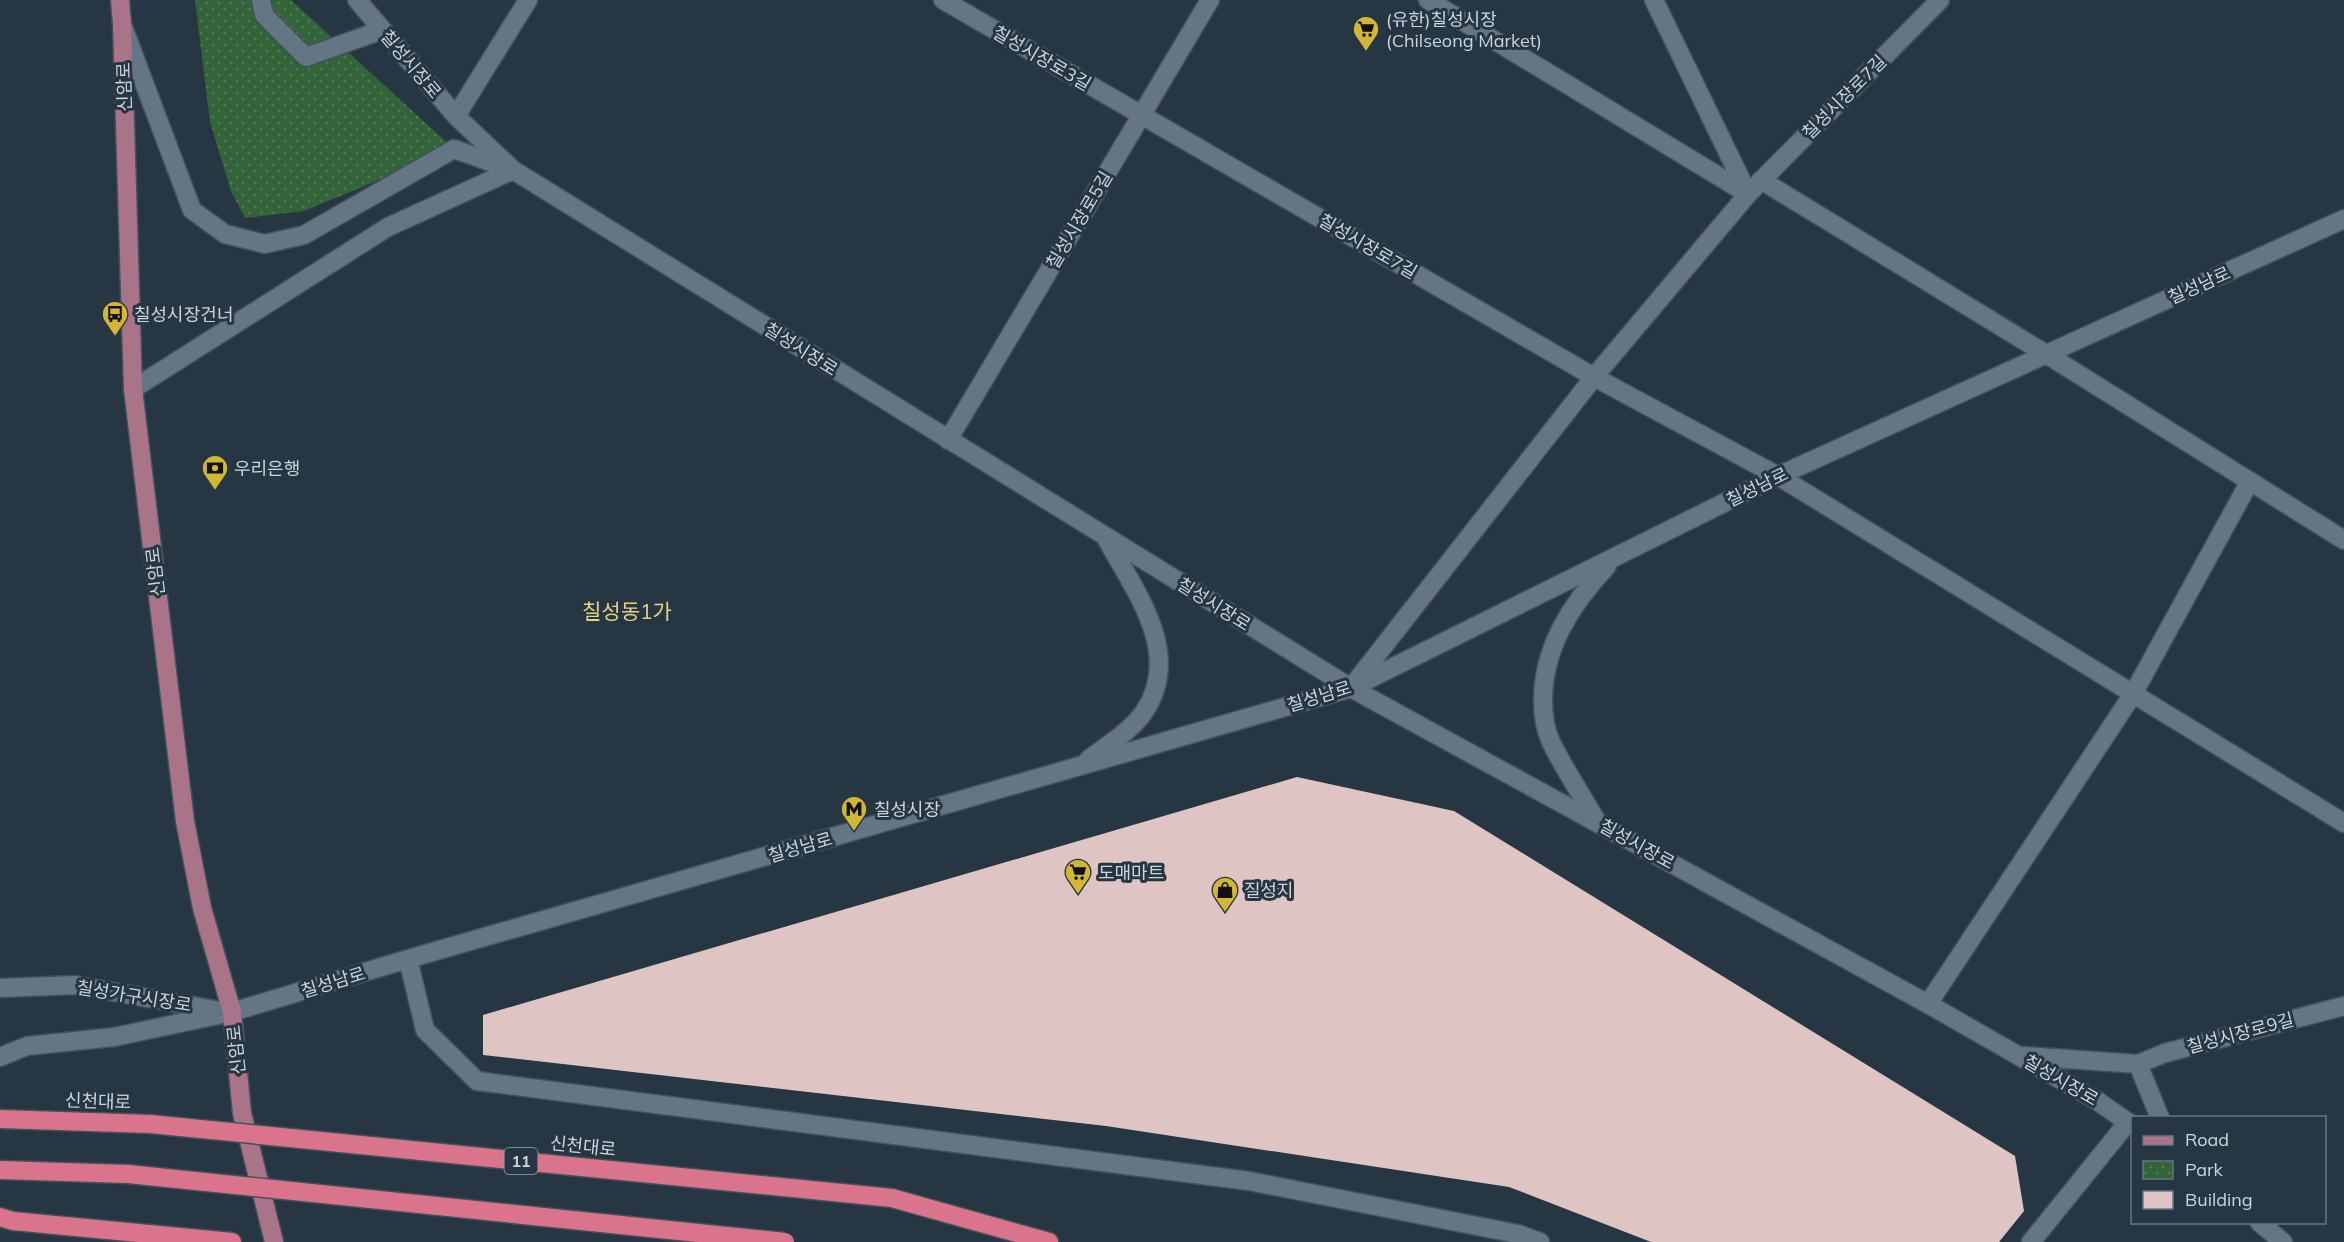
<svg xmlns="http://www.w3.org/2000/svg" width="2344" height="1242" font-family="Mulish,'Noto Sans KR',sans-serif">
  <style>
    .park { fill: url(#park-dots) }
    .building { fill: #dec4c3 }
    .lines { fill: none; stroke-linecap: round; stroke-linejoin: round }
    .minor-casing { stroke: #44515a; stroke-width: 21 }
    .major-casing { stroke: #44515a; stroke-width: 21 }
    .highway-casing { stroke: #44515a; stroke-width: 21 }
    .minor { stroke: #647583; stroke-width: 18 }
    .major { stroke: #aa7488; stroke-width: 18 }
    .highway { stroke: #d9748c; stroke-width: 18 }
    .highway-bridge-casing { stroke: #44515a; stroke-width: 21; stroke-linecap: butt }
    .highway-bridge { stroke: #d9748c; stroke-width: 18 }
    .labels { text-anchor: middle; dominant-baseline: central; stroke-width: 6; stroke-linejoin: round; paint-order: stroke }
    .shield { fill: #263642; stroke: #9aa5ae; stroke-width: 1.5 }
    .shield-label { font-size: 16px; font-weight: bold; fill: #cbd5dc }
    .poi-label { font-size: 18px; fill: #cbd5dc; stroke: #263642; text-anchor: start }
    .street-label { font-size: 18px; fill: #cbd5dc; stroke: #263642 }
    .quarter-label { font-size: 21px; fill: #e4d284; stroke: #263642 }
  </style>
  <defs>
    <pattern id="park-dots" width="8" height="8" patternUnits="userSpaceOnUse" patternTransform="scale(1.5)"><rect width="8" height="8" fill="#336439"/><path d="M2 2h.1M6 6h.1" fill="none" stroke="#4f7955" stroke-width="1.8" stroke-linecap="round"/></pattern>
  </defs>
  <rect width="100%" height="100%" fill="#263642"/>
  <path class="park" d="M195,0H291L454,149L304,211L245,218L231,191L210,122Z"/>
  <path class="building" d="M1297,777L1454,811L2015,1156L2024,1211L1999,1242H1651L1509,1187L1106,1126L483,1055V1015Z"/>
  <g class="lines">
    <g class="minor-casing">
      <path id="minor" d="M261,0L264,15L306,57L382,30
        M357,0L456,116L513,170L1351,688L1928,1004L2096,1100L2132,1125
        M943,0L1594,377L1778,476L2344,823
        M1428,0L1748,194
        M1654,0L1748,194
        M123,27L192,210L225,234L265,244L304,235L454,149L505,167
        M456,116L528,0
        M1761,180L2046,354L2344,540
        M133,389L388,227L513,170
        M948,440L1210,0
        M1354,684L1594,377L1748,194L1940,0
        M1088,760C1106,746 1131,731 1144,712C1184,653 1134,590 1106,538
        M1597,822C1582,795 1564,769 1551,742C1545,729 1543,714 1543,701C1543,648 1571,604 1607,566
        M408,959L425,1030L477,1081L1249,1181L1518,1234L1540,1242
        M0,988L75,985L221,1011
        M1928,1004L2133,694L2250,481
        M2024,1056L2138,1064L2160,1118
        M0,1057L27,1046L114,1037L232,1012L408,959L1351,688L1778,476L2344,219
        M2138,1064L2165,1053L2344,1006
        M2259,1222L2283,1242
        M2031,1242L2128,1122"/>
    </g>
    <g class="major-casing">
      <path id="major" d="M120,0L122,23L133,389L185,821L202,908L232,1012L242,1113L274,1242"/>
    </g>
    <g class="highway-casing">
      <path id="highway" d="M0,1119L150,1124
        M0,1170L128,1174
        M892,1198L1049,1242
        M0,1217L13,1221L232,1242"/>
    </g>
    <use href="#minor" class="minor"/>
    <use href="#major" class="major"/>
    <use href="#highway" class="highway"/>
    <g class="highway-bridge-casing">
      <path id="highway-bridge" d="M150,1124L892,1198
        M128,1174L785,1242"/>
    </g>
    <use href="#highway-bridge" class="highway-bridge"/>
  </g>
  <defs>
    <g id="supermarket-pin" transform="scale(1.35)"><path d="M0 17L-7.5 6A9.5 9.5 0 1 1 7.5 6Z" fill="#d2b635" stroke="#263642"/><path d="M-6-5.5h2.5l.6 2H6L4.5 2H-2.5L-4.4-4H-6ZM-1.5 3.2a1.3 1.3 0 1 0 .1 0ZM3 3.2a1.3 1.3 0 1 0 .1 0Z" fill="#111"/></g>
    <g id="bus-pin" transform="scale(1.35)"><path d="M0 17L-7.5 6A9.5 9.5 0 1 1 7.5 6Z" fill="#d2b635" stroke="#263642"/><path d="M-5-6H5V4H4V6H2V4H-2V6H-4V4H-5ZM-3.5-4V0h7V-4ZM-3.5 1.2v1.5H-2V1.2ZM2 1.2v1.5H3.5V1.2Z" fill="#111"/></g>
    <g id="bank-pin" transform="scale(1.35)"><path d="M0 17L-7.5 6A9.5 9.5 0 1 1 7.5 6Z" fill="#d2b635" stroke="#263642"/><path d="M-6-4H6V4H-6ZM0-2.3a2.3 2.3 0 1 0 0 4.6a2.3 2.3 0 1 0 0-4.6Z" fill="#111"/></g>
    <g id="metro-pin" transform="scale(1.35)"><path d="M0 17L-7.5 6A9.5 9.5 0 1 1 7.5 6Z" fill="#d2b635" stroke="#263642"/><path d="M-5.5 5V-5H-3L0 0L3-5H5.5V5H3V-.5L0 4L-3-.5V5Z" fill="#111"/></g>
    <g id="shop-pin" transform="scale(1.35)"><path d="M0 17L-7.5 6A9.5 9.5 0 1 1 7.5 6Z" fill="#d2b635" stroke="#263642"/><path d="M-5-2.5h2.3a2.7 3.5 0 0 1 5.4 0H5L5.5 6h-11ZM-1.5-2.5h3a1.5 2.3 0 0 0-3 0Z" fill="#111"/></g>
  </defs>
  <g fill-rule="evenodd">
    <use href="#supermarket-pin" x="1366" y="29"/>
    <use href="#bus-pin" x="115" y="314"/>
    <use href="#bank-pin" x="215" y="468"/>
    <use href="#metro-pin" x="854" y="809"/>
    <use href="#supermarket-pin" x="1078" y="872"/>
    <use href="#shop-pin" x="1225" y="890"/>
  </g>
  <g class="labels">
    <rect class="shield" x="504.5" y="1148" width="33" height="26" rx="4.5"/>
    <g class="shield-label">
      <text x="521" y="1161">11</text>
    </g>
    <g class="poi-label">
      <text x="1386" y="19">(유한)칠성시장<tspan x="1386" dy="21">(Chilseong Market)</tspan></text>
      <text x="134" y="314">칠성시장건너</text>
      <text x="234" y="468">우리은행</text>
      <text x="874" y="809">칠성시장</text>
      <text x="1098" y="872">도매마트</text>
      <text x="1244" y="890">질성지</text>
    </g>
    <g class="street-label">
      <text transform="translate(1042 58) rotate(30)">칠성시장로3길</text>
      <text transform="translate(411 64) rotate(50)">칠성시장로</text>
      <text transform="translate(124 87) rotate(-92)">신암로</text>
      <text transform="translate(1844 97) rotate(-45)">칠성시장로7길</text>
      <text transform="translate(1079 220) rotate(-59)">칠성시장로5길</text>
      <text transform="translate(1368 246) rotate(30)">칠성시장로7길</text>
      <text transform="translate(2199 285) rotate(-24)">칠성남로</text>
      <text transform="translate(801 349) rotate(32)">칠성시장로</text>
      <text transform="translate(1757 487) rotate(-26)">칠성남로</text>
      <text transform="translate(155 572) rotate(-97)">신암로</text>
      <text transform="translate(1214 604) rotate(32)">칠성시장로</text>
      <text transform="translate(1319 696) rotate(-17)">칠성남로</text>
      <text transform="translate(1637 844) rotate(29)">칠성시장로</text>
      <text transform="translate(800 847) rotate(-16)">칠성남로</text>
      <text transform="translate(333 982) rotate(-17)">칠성남로</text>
      <text transform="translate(134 996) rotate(9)">칠성가구시장로</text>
      <text transform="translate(2240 1033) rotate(-15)">칠성시장로9길</text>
      <text transform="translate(236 1050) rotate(-96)">신암로</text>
      <text transform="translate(2061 1080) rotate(30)">칠성시장로</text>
      <text transform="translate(98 1101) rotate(2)">신천대로</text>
      <text transform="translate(583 1146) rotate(6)">신천대로</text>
    </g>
    <g class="quarter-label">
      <text x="627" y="611">칠성동1가</text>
    </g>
  </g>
  <rect x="2131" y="1116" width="195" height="108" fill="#263642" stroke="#687680" stroke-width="1.5"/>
  <rect x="2143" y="1136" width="30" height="9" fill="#aa7488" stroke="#687680" stroke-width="1.5"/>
  <text x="2185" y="1146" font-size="18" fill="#cbd5dc">Road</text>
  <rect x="2143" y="1161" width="30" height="18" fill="url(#park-dots)" stroke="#687680" stroke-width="1.5"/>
  <text x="2185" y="1176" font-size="18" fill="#cbd5dc">Park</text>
  <rect x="2143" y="1191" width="30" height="18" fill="#dec4c3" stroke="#687680" stroke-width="1.5"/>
  <text x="2185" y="1206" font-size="18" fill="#cbd5dc">Building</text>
</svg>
